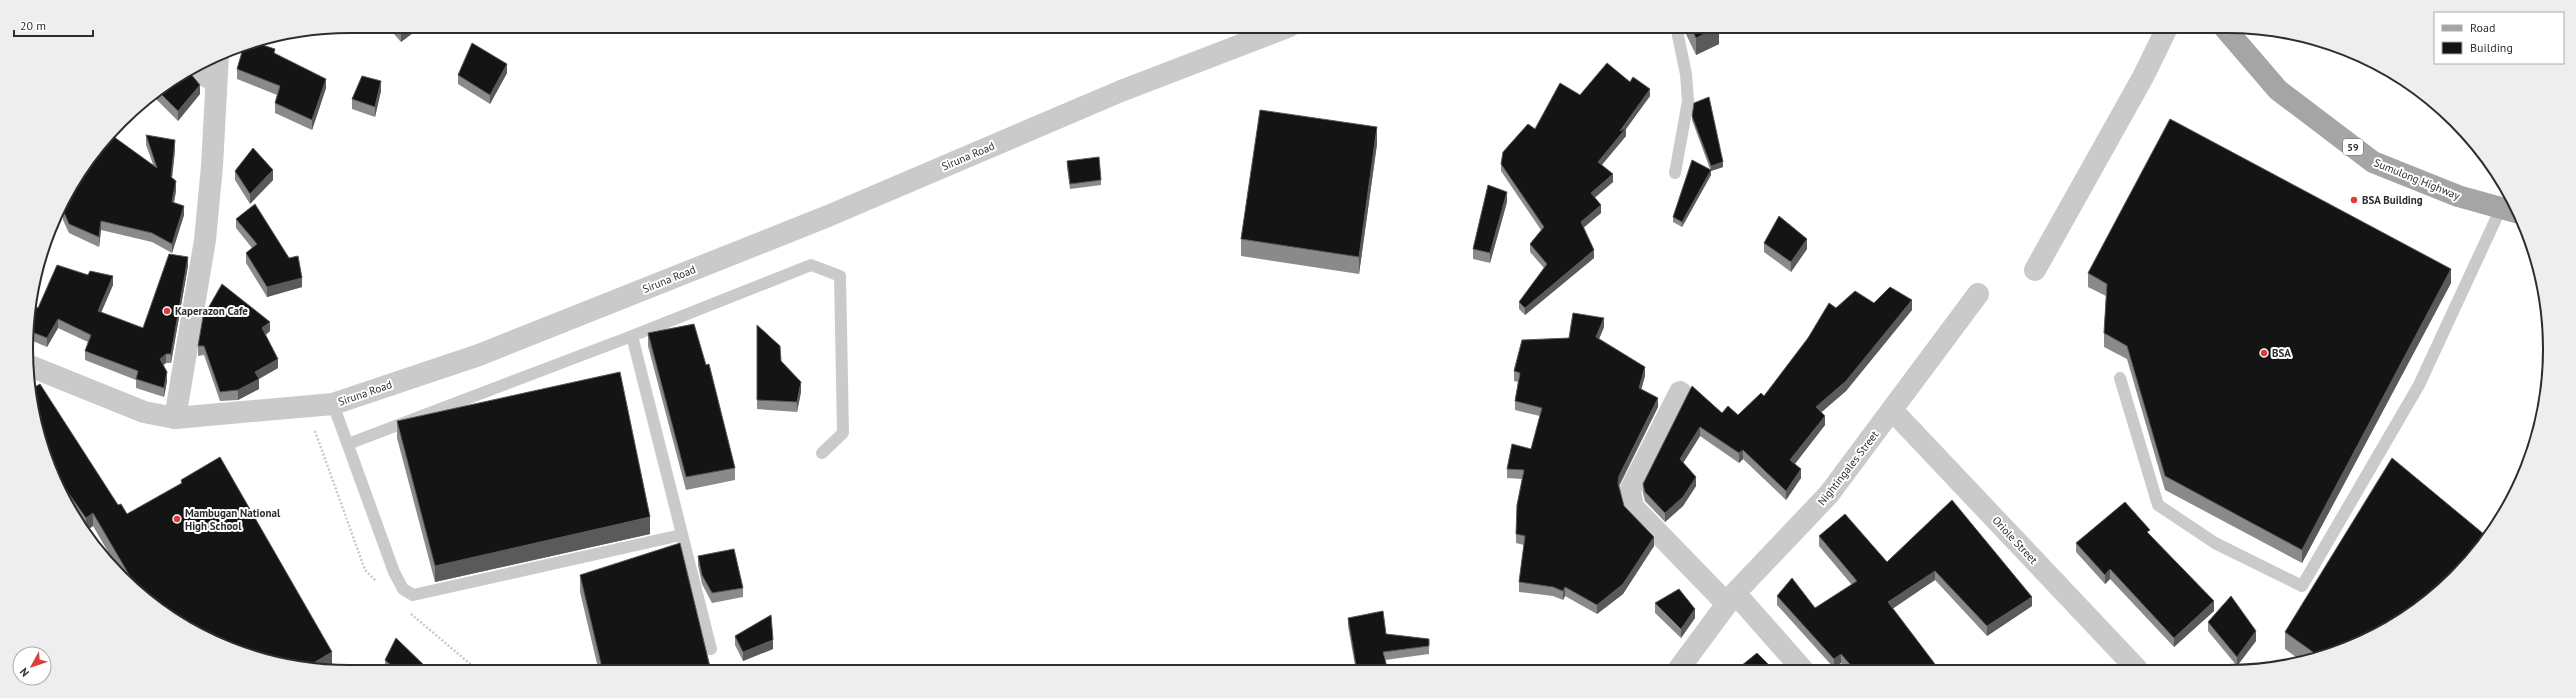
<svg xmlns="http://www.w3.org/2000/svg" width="2576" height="698" font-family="'PT Sans',sans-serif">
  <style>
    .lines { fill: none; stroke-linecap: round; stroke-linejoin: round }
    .path { stroke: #cacaca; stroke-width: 2.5; stroke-dasharray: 2 2; stroke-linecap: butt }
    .service { stroke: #cacaca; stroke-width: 12 }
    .minor { stroke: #cacaca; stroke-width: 22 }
    .tertiary { stroke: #cacaca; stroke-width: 22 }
    .primary { stroke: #a5a5a5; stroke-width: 22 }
    .wall { fill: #8a8a8a }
    .shaded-wall { fill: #5a5a5a }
    .building { fill: #141414; stroke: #5a5a5a }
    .poi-dot { fill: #db3e38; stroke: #fff; stroke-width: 1.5 }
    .labels { text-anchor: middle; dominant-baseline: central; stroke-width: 4; stroke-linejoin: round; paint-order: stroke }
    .shield { fill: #fff; stroke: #6c6c6c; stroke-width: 1 }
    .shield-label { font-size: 10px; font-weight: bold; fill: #2d2d2d }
    .street-label { font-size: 11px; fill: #2d2d2d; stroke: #fff }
    .poi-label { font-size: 11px; font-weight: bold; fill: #2d2d2d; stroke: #fff; text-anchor: start }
    .rim { fill: none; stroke: #2d2d2d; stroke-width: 2 }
  </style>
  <rect width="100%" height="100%" fill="#fff"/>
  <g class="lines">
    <path class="path" d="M315,431L365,570L376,581
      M411,614L469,663L485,672"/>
    <path class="service" d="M1675,173L1688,101L1686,74L1676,26
      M632,336L811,265L840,276L843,433L822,453
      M2120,378L2158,505L2215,543L2302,586L2419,385L2501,208
      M333,404L394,572L403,589L413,595L681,535
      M348,444L632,336L711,649"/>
    <path class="minor" d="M195,70L216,82
      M2035,270L2143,77L2168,26
      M1680,392L1630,491L1633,507L1727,604
      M1892,410L2137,669
      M175,418L205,240L212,166L218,55
      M1735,593L1803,670
      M1678,670L1735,593L1829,494L1978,294"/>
    <path class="tertiary" d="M30,366L144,412L175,418L333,404L479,355L828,216L1121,91L1290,26"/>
    <path class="primary" d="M2223,26L2278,90L2373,162L2458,196L2519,213"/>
  </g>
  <path class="wall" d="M387,26H422L401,42Z
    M1682,26H1719V44L1696,55Z
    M275,54L326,88L312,130L275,113V103L277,95L237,79V69Z
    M190,73L200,94L178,121L153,96Z
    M507,73L490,104L458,84V75Z
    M1630,82L1650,96L1626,129V136L1602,165L1613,182L1594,198L1601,213L1583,227L1594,258L1525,315L1519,309V302L1544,268L1530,252V244L1541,230L1501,171V164L1535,129L1580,95Z
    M381,91L375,117L352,109V99Z
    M1692,116L1723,167L1711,171V175L1682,227L1673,222V217L1710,169L1692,120Z
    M146,135L175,150L172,178L176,191L174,203L184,215L172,253L152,242L101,230L99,247L69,233L63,220V210L153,164L146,145Z
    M1377,144L1359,274L1241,256V239Z
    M1067,161L1101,180V185L1070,189L1067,166Z
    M235,171L273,180L250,204L235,180Z
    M1507,202L1490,263L1473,259V249Z
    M236,219L289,258L302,287L267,297L246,263V253L252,248L236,228Z
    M1764,243L1807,249L1791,272L1764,252Z
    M188,266L171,363H166L163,365L167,381L164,397L136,388V380L85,360V351L88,342L58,328L47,347L28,339L27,328L33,309L113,285L101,312L143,328Z
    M2088,273L2451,283L2302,563L2165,490L2127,359L2104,347V333L2106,296L2088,287Z
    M1874,303L1912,310L1846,391L1821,412L1825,425L1795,464L1801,478L1786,500L1743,459L1739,463L1700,436L1683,463L1696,486L1683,506L1665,522L1645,501L1643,493V484L1692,386L1722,413L1738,415L1764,396L1836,308Z
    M757,325L801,392L797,412L757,409Z
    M1604,327L1599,339L1645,376L1641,389L1658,407L1619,487L1624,506L1654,546L1623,594L1597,614L1565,596L1563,600L1553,596L1519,592V582L1524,545L1516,543V534L1522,479L1507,478V469L1531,449L1540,416L1515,410V401L1518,382L1514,381V371L1569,338Z
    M270,331L266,335L278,368L259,379V389L238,400L220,401L204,355L198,356V346Z
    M648,333L735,468V480L686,490L648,346Z
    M397,421L650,534L435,582L397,438Z
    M37,433L118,505L127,514L181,484V480L332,665L170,618L118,569L93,526L86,531L59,492Z
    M1952,500L2032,606L1987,636L1935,580L1892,608L1938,670H1847L1841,663L1834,668L1777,605V596L1815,608L1852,585L1819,546V536L1887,562Z
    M2150,535L2214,611L2174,647L2110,579L2105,584L2076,552V543Z
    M698,556L743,588V597L712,603L702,584L698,565Z
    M580,575L711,671L599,672L580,592Z
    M1655,603L1695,618L1681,638L1655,613Z
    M1348,618L1386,634L1429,639V654L1385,660L1388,671H1356L1348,626Z
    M2208,622L2256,641L2237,666L2208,631Z
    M2285,632L2370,639L2300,660L2285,649Z
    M735,636L773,649L743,661L735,645Z
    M385,660L428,672L391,670L385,665Z"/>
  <path class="shaded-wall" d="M410,26H422L401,42V33Z
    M1719,27V44L1696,55V38Z
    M507,64V73L490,104V95Z
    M326,79V88L312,130V120Z
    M381,81V91L375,117V107Z
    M200,85V94L178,121V111Z
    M1650,89V96L1626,129V136L1598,169V162Z
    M1377,127V144L1359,274V257Z
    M175,140V150L171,187V177Z
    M1723,162V167L1711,171V175L1682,227V222L1711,170V166Z
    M273,170V180L250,204V194Z
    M1613,174V182L1591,201V193Z
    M176,181V191L172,212V202Z
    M1507,192V202L1490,263V253Z
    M1601,205V213L1581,230V222Z
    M184,206V215L172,253V244Z
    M101,221V230L99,247V237Z
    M1807,239V249L1791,272V262Z
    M1594,250V258L1525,315V308Z
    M188,257V266L171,363V354Z
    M2451,269V283L2302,563V550Z
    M113,276V285L98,320V311Z
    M302,278V287L267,297V287Z
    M1912,300V310L1846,391L1816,417V407Z
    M1604,318V327L1596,346V337Z
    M58,319V328L47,347V338Z
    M270,322V331L262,337V328Z
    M166,354V363L160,368V359Z
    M278,359V368L255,381V372Z
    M1645,367V376L1639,398V388Z
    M167,372V381L164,397V388Z
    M259,379V389L238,400V390Z
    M801,382V392L797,412V402Z
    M1658,398V407L1619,485L1618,493V483L1619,476Z
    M1825,416V425L1790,470V460Z
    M1700,427V436L1680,468V459Z
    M1743,450V459L1739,463V453Z
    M1801,469V478L1786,500V491Z
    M1696,477V486L1683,506L1665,522V513Z
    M60,481V493L56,483Z
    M93,513V526L86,531V518Z
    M650,517V534L435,582V566Z
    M1654,537V546L1623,594L1597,614V605Z
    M2110,569V579L2105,584V575Z
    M1935,571V580L1888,612V602Z
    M1565,587V596L1563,600V591Z
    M2032,597V606L1987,636V626Z
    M2214,601V611L2174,647V638Z
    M1695,609V618L1681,638V629Z
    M2256,631V641L2237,666V657Z
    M773,640V649L743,661V652Z
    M332,652V665L325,670L305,668Z
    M1841,654V663L1834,668V659Z"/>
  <path class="building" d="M395,26H410L401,33Z
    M1690,26H1719V27L1696,38Z
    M253,42L275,49L274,53L326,79L312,120L275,103L280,86L237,69L244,45Z
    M472,43L507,64L490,95L458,75Z
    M1607,63L1630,82L1633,77L1650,89L1620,131L1626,128L1598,162L1613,174L1591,193L1601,205L1581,222L1594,250L1525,308L1519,302L1547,264L1530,244L1544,227L1501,164L1503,152L1528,124L1535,129L1560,83L1580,95Z
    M190,73L200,85L178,111L159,92Z
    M362,76L381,81L375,107L352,99Z
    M1709,97L1723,162L1711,166L1692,116L1694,103Z
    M1260,110L1377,127L1359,257L1241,239Z
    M2170,119L2451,269L2302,550L2165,476L2127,346L2104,333L2107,284L2088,273Z
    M110,134L157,168L146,135L175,140L171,177L176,181L172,202L184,206L172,244L152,233L101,221L99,237L69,224L63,210L64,198L93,152Z
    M253,148L273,170L250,194L235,171Z
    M1099,157L1101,180L1070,184L1067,161Z
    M1692,160L1711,170L1682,222L1673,217Z
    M1488,185L1507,192L1490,253L1473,249Z
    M255,204L289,258L298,256L302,278L267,287L246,253L257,244L236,219Z
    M1779,216L1807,239L1791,262L1764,243Z
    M169,254L188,257L171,354H166L160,359L167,372L164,388L136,379L138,371L85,351L91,335L58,319L47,338L27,330V328L30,308L33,309L34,306L38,308L57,265L88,275L90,271L113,276L98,311L143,328Z
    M222,284L270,322L262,328L278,359L255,372L259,379L238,390L220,392L204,346H198L203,317Z
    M1890,287L1912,300L1846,381L1816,407L1825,416L1790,460L1801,469L1786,491L1743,450L1739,453L1700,427L1680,459L1696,477L1683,497L1665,513L1645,492L1643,484L1692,386L1722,413L1728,406L1738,415L1761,393L1764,396L1808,338L1829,303L1836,308L1855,291L1874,303Z
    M1573,313L1604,318L1596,337L1645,367L1639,388L1658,398L1619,476L1618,483L1624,506L1654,537L1623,584L1597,605L1565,587L1563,591L1553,587L1519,582L1525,536L1516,534L1517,505L1524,470L1507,469L1512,444L1531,449L1542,408L1515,401L1520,373L1514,371L1522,340L1569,338Z
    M694,324L706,365L709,364L735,468L686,477L648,333Z
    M757,325L780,346L781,361L801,382L797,402L757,400Z
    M620,372L650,517L435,566L397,421Z
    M40,384L118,505L121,504L127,514L182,483L181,480L220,457L332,652L305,668L286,666L226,648L170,618L135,585L93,513L86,518L60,481L56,483L37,433L33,388Z
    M2392,458L2485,535L2455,578L2370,639L2317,655L2285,632Z
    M1952,500L2032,597L1987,626L1935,571L1888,602L1938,668L1937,670H1855L1841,654L1834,659L1777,596L1792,578L1815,608L1857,581L1819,536L1845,514L1887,562Z
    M2125,502L2150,530L2147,532L2214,601L2174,638L2110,569L2105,575L2076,543Z
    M680,543L711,671L603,672L580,575Z
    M734,549L743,588L712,593L702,575L698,556Z
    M1679,589L1695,609L1681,629L1655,603Z
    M2231,596L2256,631L2237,657L2208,622Z
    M1383,611L1386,634L1429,639V646L1383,652L1388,671H1357L1348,618Z
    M771,615L773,640L743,652L735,636Z
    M396,638L428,669L425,672H389L393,667L385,660Z
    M1757,653L1774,670H1736Z
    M2107,666L2109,669L2104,670Z"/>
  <g class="poi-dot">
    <circle cx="2354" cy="200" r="4"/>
    <circle cx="167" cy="311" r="4"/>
    <circle cx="2264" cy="353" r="4"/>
    <circle cx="177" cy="519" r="4"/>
  </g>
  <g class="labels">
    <rect class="shield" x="2343" y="139" width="20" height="16" rx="3"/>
    <g class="shield-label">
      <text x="2353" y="147">59</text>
    </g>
    <g class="street-label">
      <text transform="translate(968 156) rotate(-23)">Siruna Road</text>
      <text transform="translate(2417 179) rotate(22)">Sumulong Highway</text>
      <text transform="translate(669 279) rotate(-22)">Siruna Road</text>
      <text transform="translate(365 393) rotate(-19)">Siruna Road</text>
      <text transform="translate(1848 468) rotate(-52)">Nightingales Street</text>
      <text transform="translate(2015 540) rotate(47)">Oriole Street</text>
    </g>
    <g class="poi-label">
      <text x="2362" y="200">BSA Building</text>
      <text x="175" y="311">Kaperazon Cafe</text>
      <text x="2272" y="353">BSA</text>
      <text x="185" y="513">Mambugan National<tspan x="185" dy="13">High School</tspan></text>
    </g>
  </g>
  <path d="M0 0H2576V698H0ZM349 33H2227A316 316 0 0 1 2543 349V349A316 316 0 0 1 2227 665H349A316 316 0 0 1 33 349V349A316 316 0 0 1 349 33Z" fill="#eee" fill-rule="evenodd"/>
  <path class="rim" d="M349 33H2227A316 316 0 0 1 2543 349V349A316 316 0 0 1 2227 665H349A316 316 0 0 1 33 349V349A316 316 0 0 1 349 33Z"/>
  <rect x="2434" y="12" width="130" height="52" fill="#ffffff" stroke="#ababab"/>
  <rect x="2442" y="25" width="20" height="6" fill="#a5a5a5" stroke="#ababab"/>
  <text x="2470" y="32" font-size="12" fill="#2d2d2d">Road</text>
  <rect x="2442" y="42" width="20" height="12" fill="#141414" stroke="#ababab"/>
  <text x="2470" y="52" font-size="12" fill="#2d2d2d">Building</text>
  <g transform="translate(32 666) rotate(230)"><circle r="19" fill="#ffffff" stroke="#ababab"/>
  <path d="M0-3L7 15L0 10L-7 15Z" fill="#db3e38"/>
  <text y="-6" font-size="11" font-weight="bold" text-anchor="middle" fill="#2d2d2d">N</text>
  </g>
  <path d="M14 30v6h79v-6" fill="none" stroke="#2d2d2d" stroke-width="2"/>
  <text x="20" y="30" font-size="12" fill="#2d2d2d" stroke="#ffffff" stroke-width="3" paint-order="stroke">20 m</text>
</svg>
